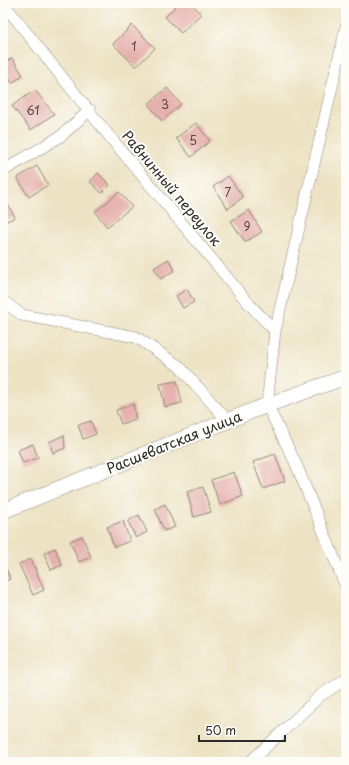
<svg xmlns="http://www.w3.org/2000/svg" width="349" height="765" font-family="'Playpen Sans',sans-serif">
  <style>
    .building { fill: #e6b1ad }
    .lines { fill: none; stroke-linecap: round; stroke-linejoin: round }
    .street-casing { stroke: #8c8778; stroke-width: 12 }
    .secondary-casing { stroke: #8c8778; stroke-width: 16 }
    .street { stroke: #fff; stroke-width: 11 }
    .secondary { stroke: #fff; stroke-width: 15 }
    .labels { text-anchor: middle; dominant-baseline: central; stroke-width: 4; stroke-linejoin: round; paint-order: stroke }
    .number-label { font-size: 12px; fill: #5a4c4c }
    .street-label { font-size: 14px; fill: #2b2b2b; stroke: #fdfcf7 }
  </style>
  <rect width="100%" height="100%" fill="#fdfcf7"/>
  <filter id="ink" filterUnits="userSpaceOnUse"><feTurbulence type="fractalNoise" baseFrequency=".025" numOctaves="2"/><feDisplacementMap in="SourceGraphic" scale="8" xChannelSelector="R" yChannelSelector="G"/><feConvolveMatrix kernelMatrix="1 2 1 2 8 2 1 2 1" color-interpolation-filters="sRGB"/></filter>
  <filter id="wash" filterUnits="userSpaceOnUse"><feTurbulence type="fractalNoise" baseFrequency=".012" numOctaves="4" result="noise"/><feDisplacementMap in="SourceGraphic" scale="16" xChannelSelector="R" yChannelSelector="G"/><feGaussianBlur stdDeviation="0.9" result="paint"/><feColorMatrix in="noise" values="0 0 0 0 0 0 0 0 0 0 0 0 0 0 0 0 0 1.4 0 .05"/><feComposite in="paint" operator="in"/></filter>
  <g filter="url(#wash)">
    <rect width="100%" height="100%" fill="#ede3c4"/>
    <g id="blocks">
      <path class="building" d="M179,3H191L201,14L181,33L165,17Z
        M132,25L155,48L136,67L113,44Z
        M12,58L23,75L12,83L3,69V64Z
        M167,88L181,104L162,121L148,104Z
        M35,90L54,114L31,130L12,106Z
        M196,123L210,141L191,157L176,138Z
        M37,166L48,185L29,197L17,178Z
        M98,173L110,185L102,193L90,182Z
        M228,176L243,197L228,209L213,187Z
        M119,192L132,207L107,227L95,212Z
        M3,197L15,217L7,221L3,215Z
        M249,210L262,232L245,242L231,221Z
        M168,259L175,270L161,279L154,268Z
        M187,289L194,302L183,308L176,296Z
        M177,381L182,403L165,407L160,384Z
        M133,404L136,419L121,424L116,410Z
        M91,421L96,434L83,439L78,425Z
        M64,435L65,448L53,453L49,442Z
        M33,444L38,458L23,463L18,450Z
        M275,454L285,481L263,489L253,462Z
        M234,472L243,496L220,505L211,480Z
        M203,487L211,512L194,517L187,492Z
        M165,504L175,527L164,531L155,509Z
        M139,515L147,532L136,538L128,521Z
        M123,521L130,541L114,547L107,527Z
        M82,536L91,557L79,562L70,541Z
        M55,548L62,565L51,570L44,553Z
        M31,559L44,590L33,595L19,564Z
        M5,566L10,579L3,582V567Z"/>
    </g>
  </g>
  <g filter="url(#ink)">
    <use href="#blocks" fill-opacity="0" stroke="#8c8778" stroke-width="1"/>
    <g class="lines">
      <g class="street-casing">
        <path id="street" d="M3,3L105,131L250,305L275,331L267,405L296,464L346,587
          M3,171L61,136L90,110
          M3,301L22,315L136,337L179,366L228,421
          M275,331L346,27
          M250,762L321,695L346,679"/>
      </g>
      <g class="secondary-casing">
        <path id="secondary" d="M3,511L267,405L346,377"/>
      </g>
      <use href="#street" class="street"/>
      <use href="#secondary" class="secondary"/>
    </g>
  </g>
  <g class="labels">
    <g class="number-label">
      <text x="134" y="46">1</text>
      <text x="165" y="104">3</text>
      <text x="33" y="110">61</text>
      <text x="193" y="140">5</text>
      <text x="228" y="192">7</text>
      <text x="247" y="226">9</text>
    </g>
    <g class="street-label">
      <text transform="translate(172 188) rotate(50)">Равнинный переулок</text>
      <text transform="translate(174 442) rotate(-22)">Расшеватская улица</text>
    </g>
  </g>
  <rect width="349" height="765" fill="none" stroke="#fdfcf7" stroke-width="16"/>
  <path d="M199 735v6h86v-6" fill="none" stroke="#2b2b2b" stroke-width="2"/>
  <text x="205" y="735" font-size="12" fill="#2b2b2b" stroke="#fdfcf7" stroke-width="3" paint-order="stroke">50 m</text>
</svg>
